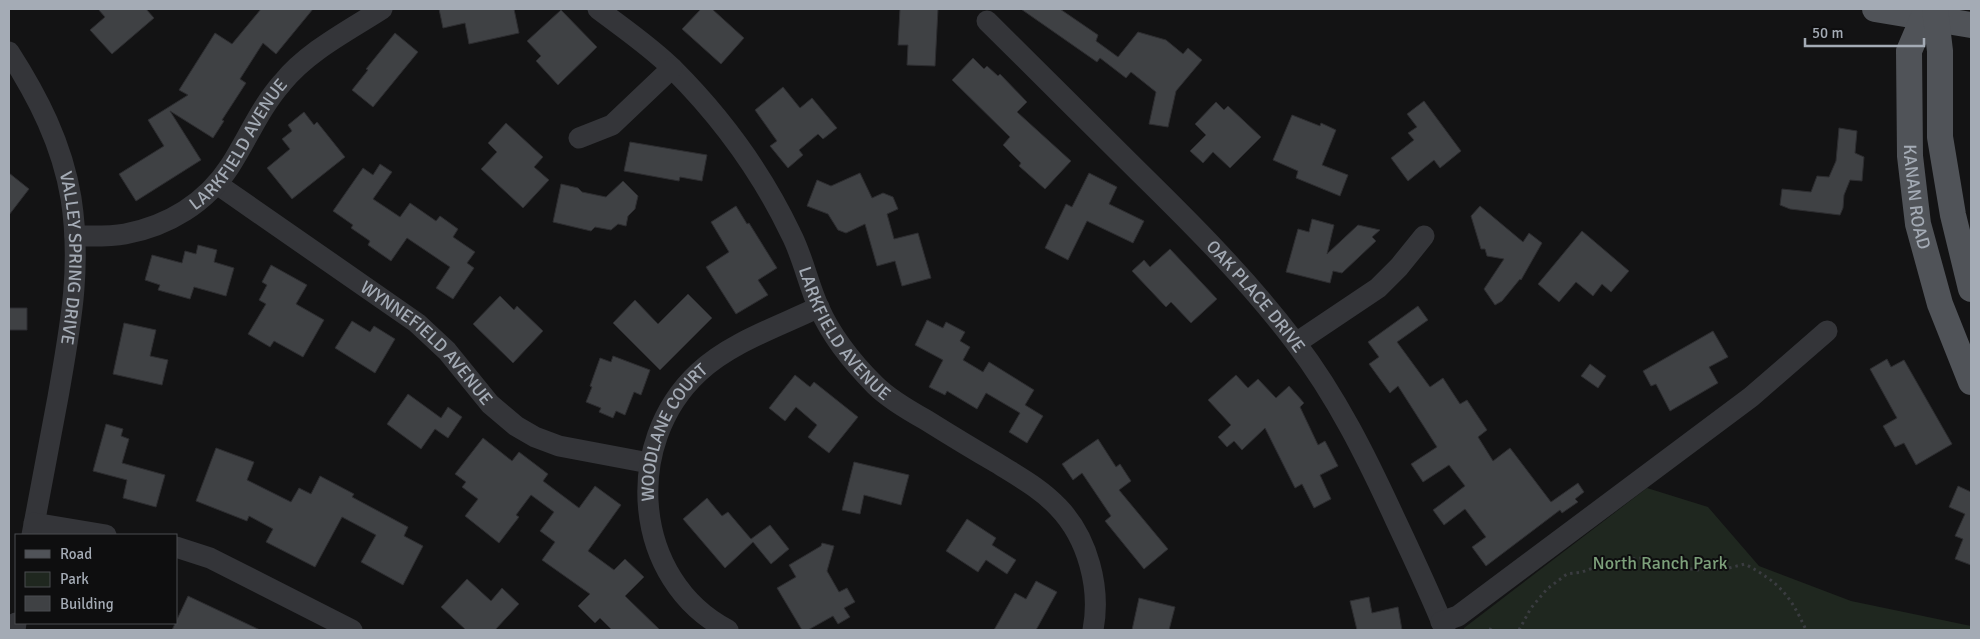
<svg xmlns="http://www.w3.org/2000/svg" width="1980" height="639" font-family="Signika,sans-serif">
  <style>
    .green { fill: #1f271f }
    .building { fill: #3f4144; stroke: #2d2d30 }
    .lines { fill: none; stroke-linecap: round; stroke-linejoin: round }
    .path { stroke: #3a3c40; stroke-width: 3; stroke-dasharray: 2.5 4; stroke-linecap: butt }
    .minor { stroke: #343539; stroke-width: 21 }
    .major { stroke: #505358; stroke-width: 26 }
    .labels { text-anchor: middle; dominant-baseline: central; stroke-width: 4; stroke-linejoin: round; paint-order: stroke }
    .street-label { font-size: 18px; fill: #a4abb5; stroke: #0e0e0f }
    .park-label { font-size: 18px; fill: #7da07b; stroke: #0e0e0f }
  </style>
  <rect width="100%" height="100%" fill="#131314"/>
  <path class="green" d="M1647,488L1708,507L1759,566L1851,601L1971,626V630H1464V628Z"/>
  <path class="building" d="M98,9H146L154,18L112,54L90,30L105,17Z
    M261,9H313L276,54L263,43L240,79L246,83L222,120L224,121L213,138L170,111L201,160L136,201L119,174L164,146L148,120L188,95L179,90L215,33L232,44Z
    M439,9H514L519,33L469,44L465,23L443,28Z
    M701,9H712L744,38L721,64L682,29Z
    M900,9H938L935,66L907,65L908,45H898Z
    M1021,9H1060L1098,35L1096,41L1118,57L1138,32L1166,40L1183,54L1188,48L1202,60L1176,91L1168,127L1149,124L1156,92L1131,72L1126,78L1100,58L1097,62Z
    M561,10L597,47L558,85L536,61L541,56L527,41Z
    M395,33L418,52L373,107L352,90L368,70L366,69Z
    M973,58L984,69L987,66L998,76L1000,74L1027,102L1017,112L1071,161L1045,189L1019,166L1021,163L1003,145L1010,137L952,80Z
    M783,87L800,108L812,98L837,128L823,139L818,134L799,150L803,155L788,168L770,146L777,141L755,110Z
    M1424,101L1461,151L1440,168L1434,160L1408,181L1391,158L1414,140L1408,133L1417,127L1407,114Z
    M1216,102L1224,110L1228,106L1261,137L1230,168L1213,152L1203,163L1190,151L1206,135L1195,124Z
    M304,112L314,125L317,122L345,157L292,199L267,168L290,149L282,139L292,131L288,125Z
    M1292,115L1320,126L1321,123L1336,130L1322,165L1348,175L1340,196L1296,178L1298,171L1273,160Z
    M506,123L543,157L534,167L549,180L523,208L481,169L497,152L488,143Z
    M1839,128L1857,131L1855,153L1864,157L1862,181L1850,180L1844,195L1843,208L1840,215L1790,209L1780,205L1782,189L1811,192L1817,176L1829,177L1836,161Z
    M630,142L707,155L702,181L680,177L679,181L624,171Z
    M380,164L392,172L373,199L400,217L410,203L436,221L440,216L458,229L453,237L475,252L467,263L474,268L453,299L436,288L450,267L407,238L391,261L368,245L370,241L351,228L353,225L333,211L363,168L373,175Z
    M9,173L29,189L9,215Z
    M860,173L872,198L883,193L893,197L898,209L887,214L894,239L918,233L931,278L902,286L895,261L877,266L865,224L846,233L838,230L828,214L807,206L817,180L831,186Z
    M1089,173L1117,187L1109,204L1144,221L1133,243L1087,221L1068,260L1045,248L1066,204L1072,207Z
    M623,181L638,196L635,209L628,216L626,226L618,224L611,230L595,227L591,231L553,222L561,184L578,188L582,192L606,197Z
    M736,206L747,224L749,223L777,268L758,280L768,295L736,314L706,267L729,252L711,222Z
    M1480,206L1523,242L1529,233L1542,243L1521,280L1520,279L1502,301L1495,305L1484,289L1504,259L1487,256L1485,249H1481L1471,216Z
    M1312,219L1334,225L1327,254L1358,225L1380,230L1372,237L1376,241L1342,273L1333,271L1330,283L1286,272L1298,229L1309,232Z
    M1582,231L1629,271L1611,292L1602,284L1593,296L1576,282L1559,302L1538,284Z
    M198,245L217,250L214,262L234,268L226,296L194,287L190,299L158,290L160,285L145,280L152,255L182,263L185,251L196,254Z
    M1170,249L1217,299L1191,323L1171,302L1166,307L1132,271L1144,260L1150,267Z
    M271,265L307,285L296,304L324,320L303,357L274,341L270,347L248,334L266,304L259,300L267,285L262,282Z
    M688,294L712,318L660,370L613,323L635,300L658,324Z
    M500,296L514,310L517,306L543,331L513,363L473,324Z
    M1418,306L1428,320L1397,342L1430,387L1443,378L1460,404L1467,400L1487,430L1478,437L1493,461L1510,448L1551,502L1578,483L1584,492L1575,499L1578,502L1562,513L1560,510L1486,566L1472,547L1486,537L1465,509L1444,525L1433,510L1465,486L1449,465L1423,482L1411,464L1437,447L1398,386L1390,393L1369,364L1379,357L1368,342Z
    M9,308H27V330H9Z
    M927,320L943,328L946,322L965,332L960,341L970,347L963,360L983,372L989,362L1034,390L1025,405L1043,416L1027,443L1009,432L1020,413L986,393L977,409L947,391L945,395L929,387L943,360L915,345Z
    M352,321L370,332L374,326L395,339L375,373L335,348Z
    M124,323L156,330L150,356L168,360L162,385L113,374Z
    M1713,331L1728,357L1709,367L1718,383L1670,411L1656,384L1651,386L1643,371Z
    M613,356L650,370L641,395L634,392L625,415L616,411L613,418L599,412L601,408L586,402L592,387L590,386L600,358L611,362Z
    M1887,359L1891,367L1904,360L1952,444L1916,465L1904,443L1895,447L1883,426L1897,418L1870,369Z
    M1590,364L1606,376L1598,388L1581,376Z
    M795,375L810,387L814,382L858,417L829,453L808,437L817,425L796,407L785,421L769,408Z
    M1236,375L1248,388L1258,379L1276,398L1289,386L1304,403L1300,407L1318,445L1325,441L1338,466L1320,475L1331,499L1314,508L1302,484L1295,488L1265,428L1242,450L1234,441L1227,447L1218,437L1231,425L1208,400Z
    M408,394L441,418L448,407L462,417L448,438L435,429L421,449L387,424Z
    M106,424L123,429L121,436L129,439L122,463L165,475L156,507L123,498L127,480L93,471Z
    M483,438L512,461L519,452L548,474L543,481L579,508L595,486L621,505L588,551L614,570L625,559L644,577L625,596L660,630H612L600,618L595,623L578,606L590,594L542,560L555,542L540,531L554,512L531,495L516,515L519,517L499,543L465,516L478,499L462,487L466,482L455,474Z
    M1098,439L1116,467L1120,464L1131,481L1119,490L1168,549L1144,569L1105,521L1111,516L1082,473L1073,480L1062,464Z
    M216,448L254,462L247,480L291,502L299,488L311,494L320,476L354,494L352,497L408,527L404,536L423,546L403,585L361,562L376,535L342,517L315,567L266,542L273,529L249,516L247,521L196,501Z
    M854,462L909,475L901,505L864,495L860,514L842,510Z
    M1958,486L1971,492V565L1955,559L1963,539L1955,536L1965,514L1949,507Z
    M707,498L722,516L728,512L751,539L770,525L789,549L771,564L753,542L725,568L683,519Z
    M967,519L996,538L992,545L1016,560L1007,574L986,560L978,572L946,551Z
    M822,543L834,546L827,571L839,592L847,588L855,602L844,608L850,617L838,624L833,616L808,630H802L777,588L796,577L789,565L821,546Z
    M467,579L491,601L502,588L519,604L495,630H466L441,607Z
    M1036,581L1057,592L1036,630H994L1015,593L1026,599Z
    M188,596L260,630H172Z
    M1369,597L1372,613L1398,607L1402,630H1357L1350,601Z
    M1139,598L1175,607L1169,630H1132Z"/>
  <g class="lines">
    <path class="path" d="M1490,630L1491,628
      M1519,630L1531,608L1547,589L1567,574L1582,572L1609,562L1641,558L1696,570L1729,568L1745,564C1780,583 1790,595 1806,630"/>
    <g class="minor">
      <path id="s1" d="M598,9C623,28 651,47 673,69C720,116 762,173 791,234C803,257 808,284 819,308C832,337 852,362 875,385C889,399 908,410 926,420C950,435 973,449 997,463C1019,477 1040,488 1058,507C1088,538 1101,588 1093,630"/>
      <path id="s2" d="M987,21C1037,71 1088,121 1138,171C1194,226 1248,280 1295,342C1337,397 1367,458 1396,521C1413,557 1430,593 1445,630"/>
      <path id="s3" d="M9,52C38,97 62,144 71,198C82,269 70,328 58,397C49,443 41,489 32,535"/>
      <path d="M579,138L612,125L672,68"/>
      <path id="s4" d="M217,184L417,323L447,351L490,404L516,426L535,437L559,446L649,463"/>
      <path id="s5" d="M75,236C91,236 109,237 125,234C168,226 206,203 230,166C248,138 260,108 282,83C308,51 348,31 382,9"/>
      <path d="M1296,343L1378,288L1399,267L1424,236"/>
      <path d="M34,523L106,535"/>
      <path d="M176,547L210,558L352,630"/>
      <path d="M1441,622L1458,616L1751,397L1827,331"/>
      <path d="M15,630L16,623"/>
      <path id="s6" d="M728,630C632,580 622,443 699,372C731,342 780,326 819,307"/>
    </g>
    <g class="major">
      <path d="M1875,9L1971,25"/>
      <path id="s7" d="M1927,9L1909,51L1910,156L1918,224L1940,304L1971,382"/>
      <path d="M1935,9L1940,51V137L1953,215L1971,289"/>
    </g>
  </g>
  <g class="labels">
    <g class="street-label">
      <text stroke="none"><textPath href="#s5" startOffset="201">LARKFIELD AVENUE</textPath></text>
      <text stroke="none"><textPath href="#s7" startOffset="192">KANAN ROAD</textPath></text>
      <text stroke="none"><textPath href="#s3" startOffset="220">VALLEY SPRING DRIVE</textPath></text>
      <text stroke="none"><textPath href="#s2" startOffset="385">OAK PLACE DRIVE</textPath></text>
      <text stroke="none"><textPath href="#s1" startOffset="414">LARKFIELD AVENUE</textPath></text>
      <text stroke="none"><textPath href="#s4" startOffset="264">WYNNEFIELD AVENUE</textPath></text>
      <text stroke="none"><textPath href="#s6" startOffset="234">WOODLANE COURT</textPath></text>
    </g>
    <g class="park-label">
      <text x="1660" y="563">North Ranch Park</text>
    </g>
  </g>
  <rect width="1980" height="639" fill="none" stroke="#a4abb5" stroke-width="20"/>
  <rect x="15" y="534" width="162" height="90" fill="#0e0e0f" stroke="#4a4d51"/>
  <rect x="25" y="550" width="25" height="8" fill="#505358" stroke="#4a4d51"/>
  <text x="60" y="559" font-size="15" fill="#a4abb5">Road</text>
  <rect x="25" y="572" width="25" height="15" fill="#1f271f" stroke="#4a4d51"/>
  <text x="60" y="584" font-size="15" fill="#a4abb5">Park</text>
  <rect x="25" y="596" width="25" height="15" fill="#3f4144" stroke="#4a4d51"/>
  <text x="60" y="609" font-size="15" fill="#a4abb5">Building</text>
  <path d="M1805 38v8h119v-8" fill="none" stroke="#a4abb5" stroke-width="2.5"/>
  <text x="1812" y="38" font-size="15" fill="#a4abb5" stroke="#0e0e0f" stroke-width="4" paint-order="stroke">50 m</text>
</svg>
